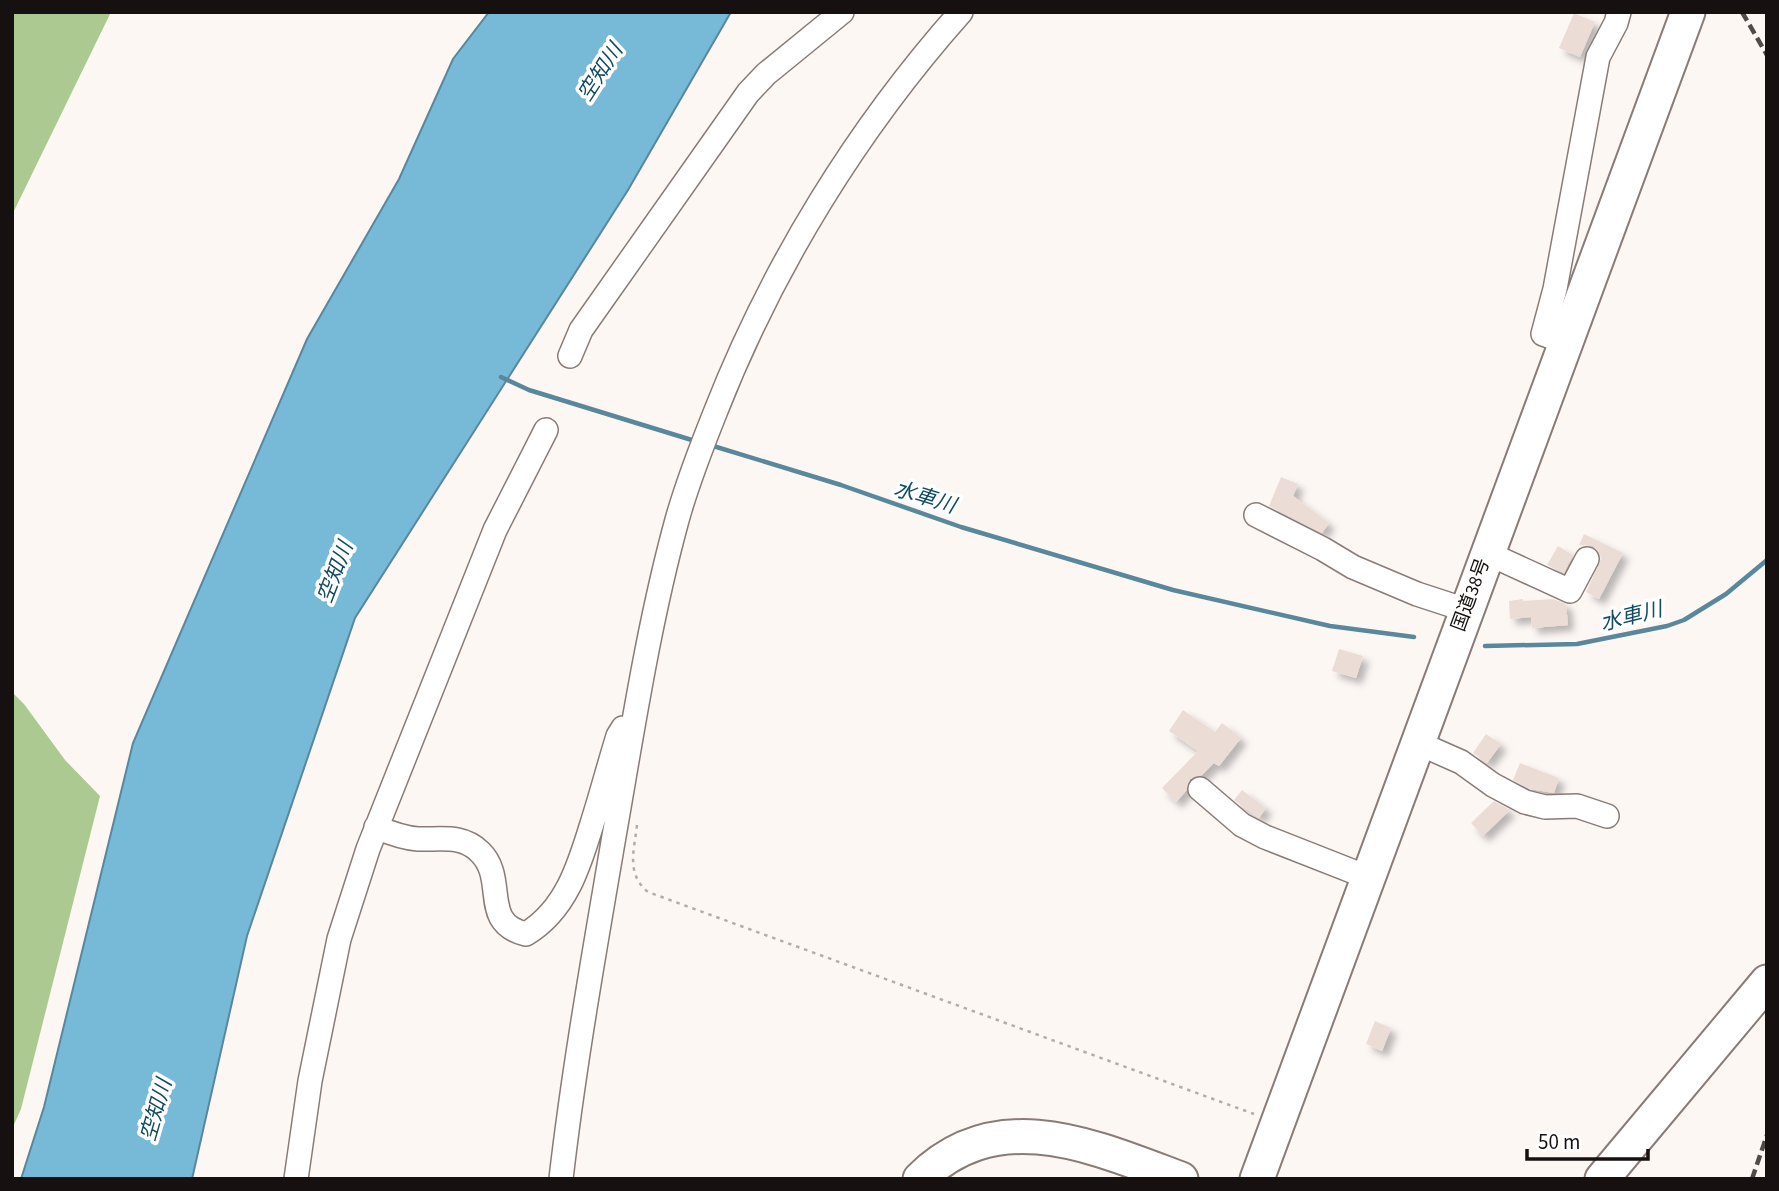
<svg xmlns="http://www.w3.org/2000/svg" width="1779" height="1191" font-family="'Source Sans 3','Noto Sans JP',sans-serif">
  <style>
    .forest { fill: #acc992 }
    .water { fill: #76bad8; stroke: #59879c; stroke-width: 2 }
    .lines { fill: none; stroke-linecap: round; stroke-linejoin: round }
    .stream { stroke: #59879c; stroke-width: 4.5 }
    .building { fill: #ebdcd6; filter: url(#shadow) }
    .minor-casing { stroke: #897b76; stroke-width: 26 }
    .highway-casing { stroke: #897b76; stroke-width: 37 }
    .path { stroke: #b2acaa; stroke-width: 2.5; stroke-dasharray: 3.5 5; stroke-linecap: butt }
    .minor { stroke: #fff; stroke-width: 23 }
    .highway { stroke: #fff; stroke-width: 33 }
    .rail { stroke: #504b49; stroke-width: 4.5; stroke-dasharray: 10 5; stroke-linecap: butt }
    .labels { text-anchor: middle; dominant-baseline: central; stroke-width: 7; stroke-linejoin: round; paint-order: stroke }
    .street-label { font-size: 19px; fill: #161110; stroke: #fff }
    .water-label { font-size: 21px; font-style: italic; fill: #134b60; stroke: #fff }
  </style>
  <defs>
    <filter id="shadow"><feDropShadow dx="6" dy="6" stdDeviation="3.5" flood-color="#0004"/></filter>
  </defs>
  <rect width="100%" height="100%" fill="#fdf7f4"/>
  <path class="forest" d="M12,12H111L12,215Z
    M12,692L24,704L65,760L100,796L21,1109L12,1129Z"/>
  <path class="water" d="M489,12H731L628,190L355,618L247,936L192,1179H21L44,1107L133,743L307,339L399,179L453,59Z"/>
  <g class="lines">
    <path class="stream" d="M501,377L529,390L695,441
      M710,445L841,485L961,527L1173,590L1330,626L1414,637
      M1485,646L1577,644L1667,626L1684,620L1726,594L1767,560"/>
  </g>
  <path class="building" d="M1574,13L1595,22L1580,57L1559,48Z
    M1281,477L1298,484L1293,496L1329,523L1322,533L1269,506Z
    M1584,534L1623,553L1599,599L1586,592L1602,557L1593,546L1579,545Z
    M1558,546L1573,555L1564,573L1547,565Z
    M1523,599V601L1553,599L1566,604L1568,625L1532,628L1531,617L1510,619L1509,601Z
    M1339,649L1363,656L1356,678L1332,671Z
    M1183,710L1215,732L1222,723L1241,738L1219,766L1214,763L1202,775L1190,779L1186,791L1176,802L1162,788L1198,751L1169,731Z
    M1486,734L1501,744L1487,763L1473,753Z
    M1520,763L1559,778L1554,793L1530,789L1513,780Z
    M1242,790L1266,808L1259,818L1234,800Z
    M1494,801L1510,810L1483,836L1471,823Z
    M1375,1021L1391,1028L1382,1051L1366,1044Z"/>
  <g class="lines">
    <g class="minor-casing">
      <path id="minor" d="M1565,342L1543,334L1555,289L1598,57L1616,23L1619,12
        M570,356L581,330L748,93L766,74L842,12
        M1256,515L1323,549L1353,567L1417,594L1466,610
        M1487,553L1570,591L1587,559
        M1418,743L1461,762L1493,785L1525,802L1545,807L1577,806L1607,816
        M1200,789L1242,825L1265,837L1367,877
        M376,827C390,833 403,838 418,839C440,840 462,834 480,852C508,879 479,923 526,934C569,908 581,859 595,814C603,788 610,762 618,736L623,728
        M296,1179L310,1081L339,939L368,849L495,530L546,430
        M561,1179C574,1066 594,954 613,842C632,734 648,626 677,520C687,484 701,448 715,413C772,267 857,129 961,12"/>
    </g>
    <g class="highway-casing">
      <path id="highway" d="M920,1179C997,1102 1095,1147 1181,1179
        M1257,1179L1688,12
        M1602,1179L1767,982"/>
    </g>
    <path class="path" d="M637,825C634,851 626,874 648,892L1254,1114"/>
    <use href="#minor" class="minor"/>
    <use href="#highway" class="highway"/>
    <path class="rail" d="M1742,12L1767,55
      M1752,1179L1767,1135"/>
  </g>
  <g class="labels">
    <g class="street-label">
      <text transform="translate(1471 595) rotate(-70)">国道38号</text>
    </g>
    <g class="water-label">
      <text transform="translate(600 72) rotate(-57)">空知川</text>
      <text transform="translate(925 497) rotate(17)">水車川</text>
      <text transform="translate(335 572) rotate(-69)">空知川</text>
      <text transform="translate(1631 616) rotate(-14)">水車川</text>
      <text transform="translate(156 1110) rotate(-74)">空知川</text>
    </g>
  </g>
  <rect width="1779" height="1191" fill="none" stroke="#161110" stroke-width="28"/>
  <path d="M1527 1149v10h121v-10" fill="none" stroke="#161110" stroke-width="3.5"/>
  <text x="1538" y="1149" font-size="21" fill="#161110" stroke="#ffffff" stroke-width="5" paint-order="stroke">50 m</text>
</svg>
